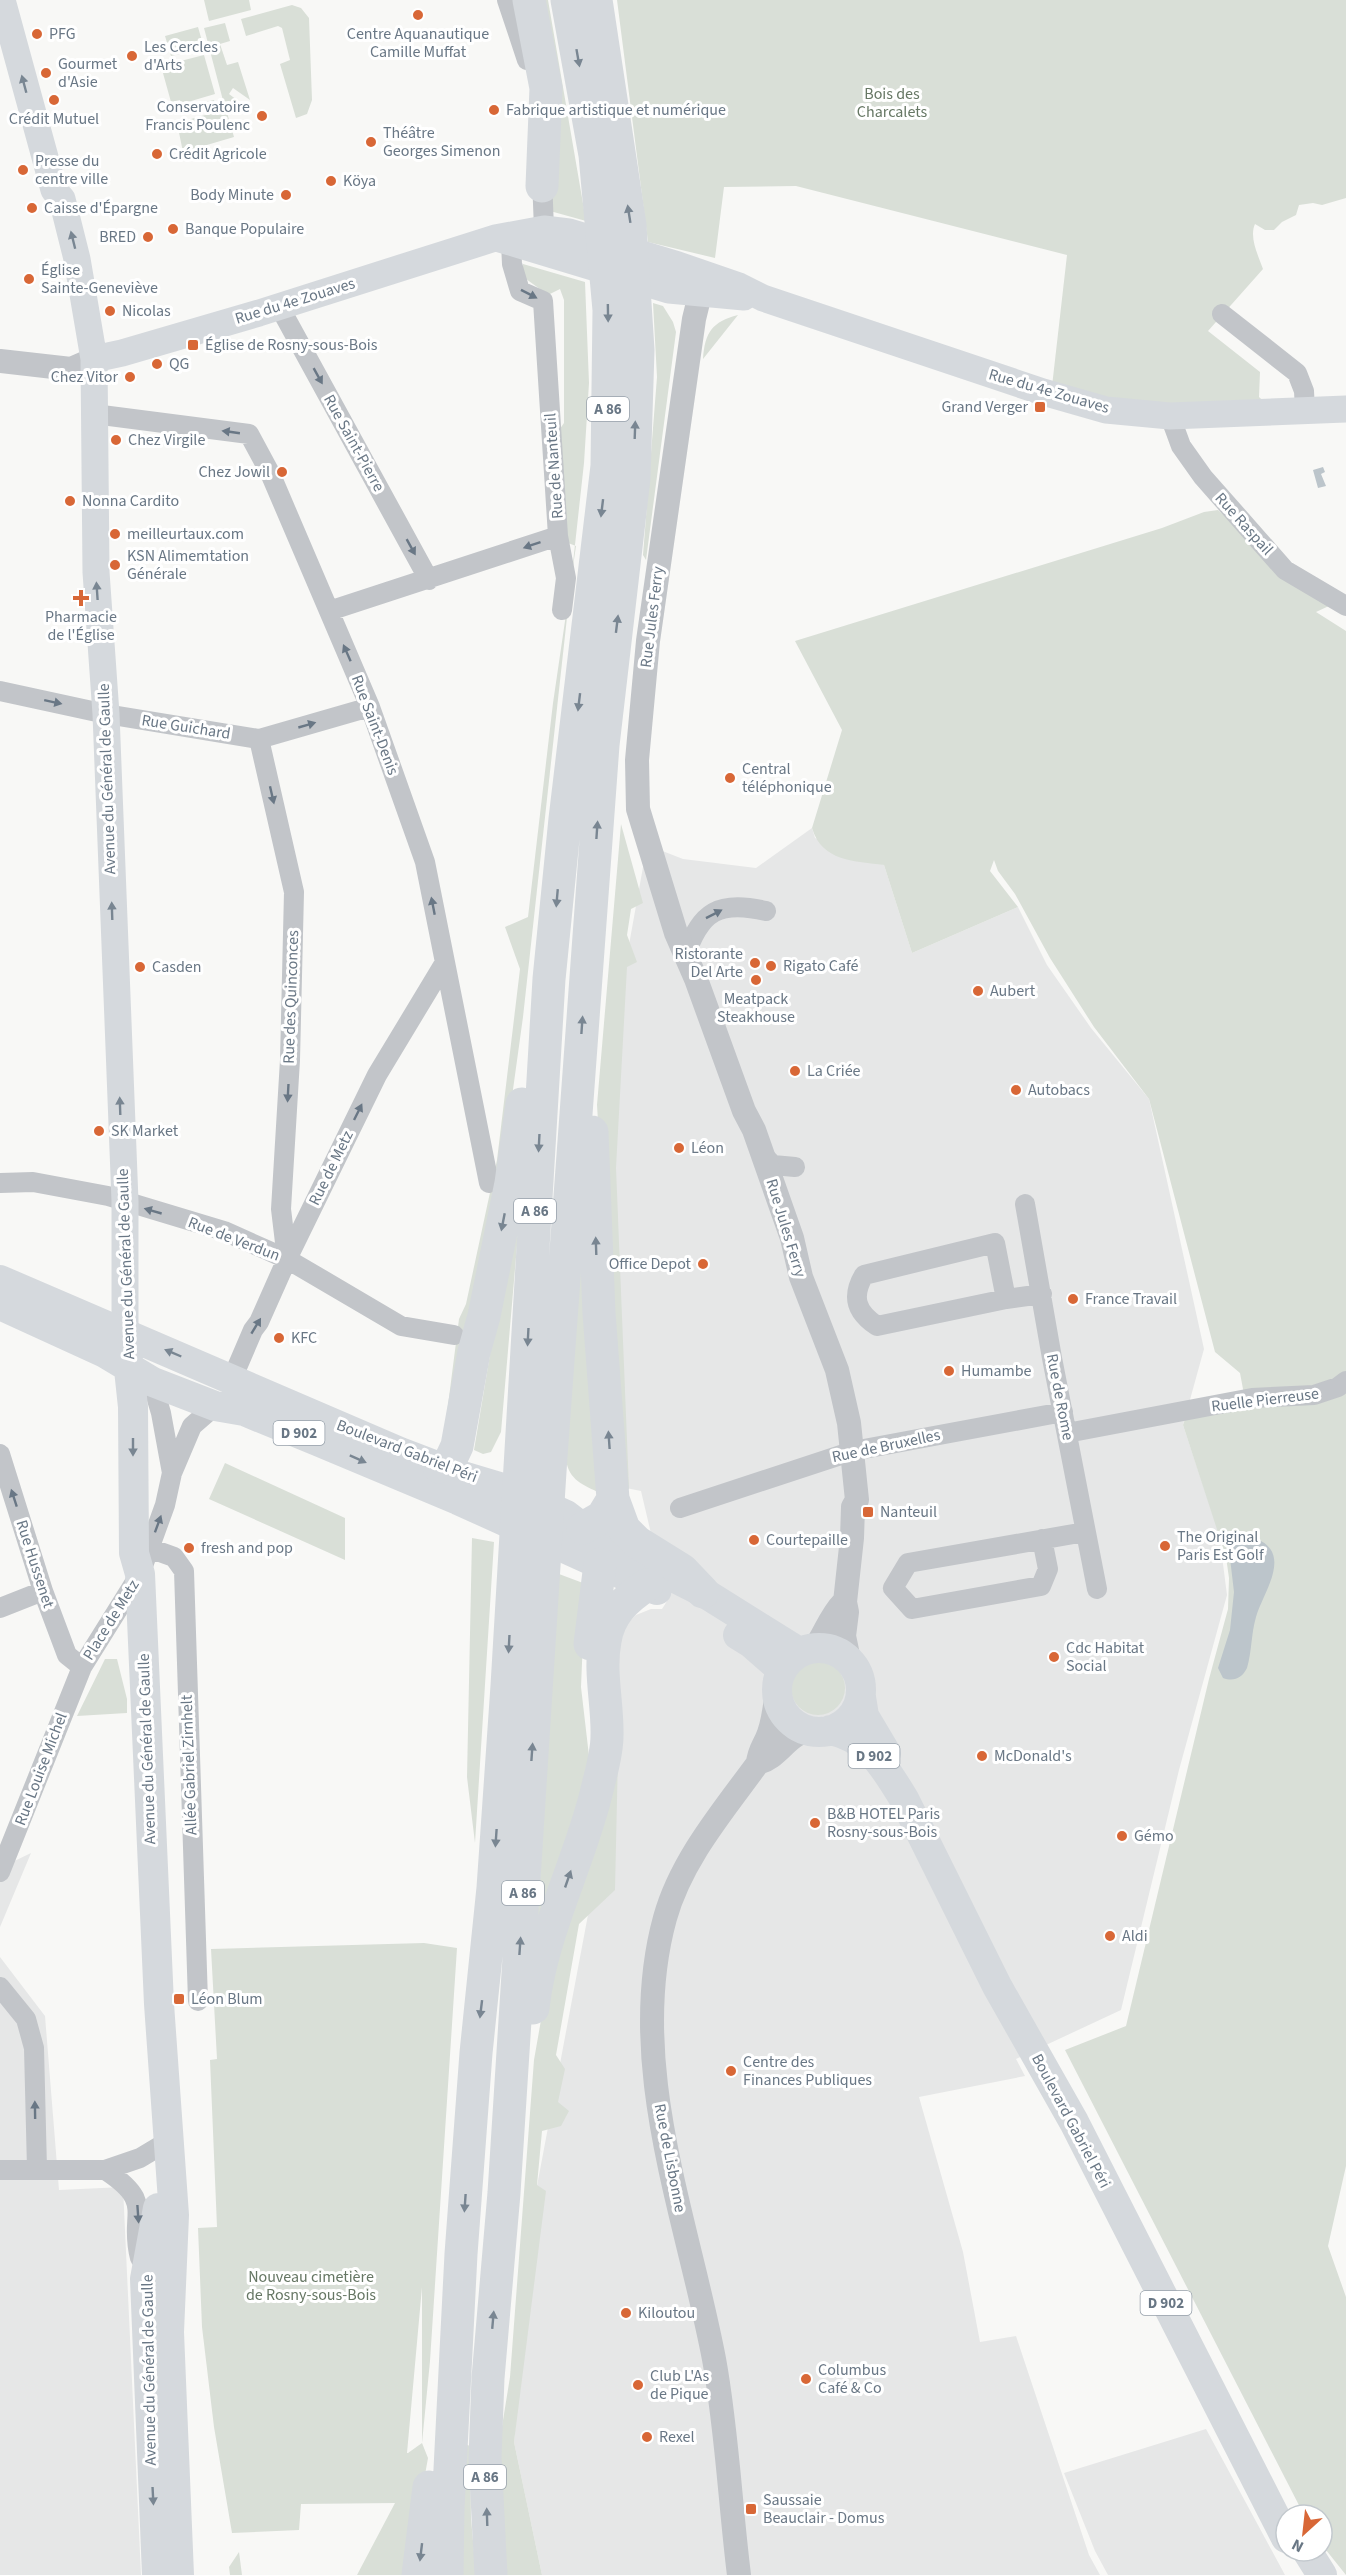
<svg xmlns="http://www.w3.org/2000/svg" width="1346" height="2575" font-family="'Source Sans 3',sans-serif">
  <style>
    .built { fill: #e6e7e7 }
    .green { fill: #d9dfd7; fill-rule: evenodd }
    .water { fill: #bcc5cb }
    .lines { fill: none; stroke-linecap: round; stroke-linejoin: round }
    .minor { stroke: #c2c5c9; stroke-width: 20 }
    .tertiary { stroke: #c2c5c9; stroke-width: 24 }
    .secondary { stroke: #d5d9dd; stroke-width: 27 }
    .primary { stroke: #d5d9dd; stroke-width: 30 }
    .motorway { stroke: #d5d9dd; stroke-width: 33 }
    .oneway { fill: #798692 }
    .oneway2 { fill: #697785 }
    .poi-dot { fill: #d86736; stroke: #fff; stroke-width: 2 }
    .labels { text-anchor: middle; dominant-baseline: central; stroke-width: 6; stroke-linejoin: round; paint-order: stroke }
    .shield { fill: #fff; stroke: #96a0aa; stroke-width: 1.5 }
    .shield-label { font-size: 15px; font-weight: bold; fill: #697785 }
    .poi-label { font-size: 16px; fill: #697785; stroke: #fff; text-anchor: start }
    .park-label { font-size: 16px; fill: #667764; stroke: #fff }
    .street-label { font-size: 16px; fill: #697785; stroke: #fff }
  </style>
  <rect width="100%" height="100%" fill="#f8f8f6"/>
  <path class="built" d="M812,828L815,838L884,865L912,953L1018,907L1047,965L1091,1028L1149,1099L1204,1349L1183,1425L1219,1533L1227,1595L1179,1770L1121,2010L1016,2059L1025,2076L919,2097L963,2252L980,2342L1016,2336L1089,2555L1100,2575H542L514,2442L537,2186L622,1734L616,1654L627,1623L636,1615L651,1609H662L690,1565L653,1542L641,1491L621,1487L610,1173L621,989L647,845L683,859L756,868Z
    M31,1853L0,1927V1868Z
    M0,1957L45,2016L59,2190L123,2187L141,2575H0Z
    M1206,2429L1285,2575H1108L1095,2551L1064,2473Z"/>
  <path class="green" d="M204,0H249L251,10L209,21Z
    M537,0H548L586,221L550,211Z
    M617,0H1346V198L1322,205L1313,203L1299,205L1296,215L1282,222L1274,230H1265L1255,224C1249,237 1258,255 1263,269L1208,331L1260,372L1259,397L1274,411L1051,395L1067,255L796,186L724,187L715,258L648,242Z
    M292,5L301,8L309,18L312,100L307,114L296,118L280,64L290,60L282,28L278,26L246,36L241,19Z
    M225,23L230,41L220,44L227,65L238,62L250,100L233,88L229,94L241,103L225,108L204,28Z
    M198,27L204,48L171,56L165,36Z
    M204,55L215,94L181,104L180,100L171,102L161,66Z
    M214,100L216,107L191,113L190,106Z
    M226,109L234,137L183,152L177,123Z
    M523,264L585,282L589,383L584,463L523,1017L507,1133L443,1444L459,1319L466,1304L497,1160L520,969L505,927L528,917L553,703L576,546L568,543L557,433L564,423V300L560,289L548,295L522,276Z
    M653,303L663,306L673,322L676,332L646,560L643,555L657,377Z
    M738,315L703,359C705,332 712,322 738,315Z
    M1218,510L1285,570L1331,605L1316,612L1346,631V2166L1328,2246L1346,2297V2575L1322,2545V2515H1304L1065,2050L1126,2026L1209,1679L1228,1609L1229,1578L1226,1557L1183,1425L1185,1419L1246,1405L1240,1373L1215,1352L1149,1099L1094,1027L1050,958L1015,894L998,871L994,860L990,871L1018,907L912,953L884,865C855,861 822,862 812,828L842,730L795,641L1162,528L1204,512Z
    M621,824L643,903L631,909L627,935L637,962L627,967L616,1168L629,1489L621,1487L597,1105Z
    M521,1199L501,1432L491,1452L483,1454L474,1450L515,1205Z
    M579,1223L600,1493C583,1485 569,1480 566,1460Z
    M225,1463L345,1518V1560L209,1499Z
    M472,1538L494,1542L475,1843L467,1777Z
    M559,1574L591,1586L583,1639L581,1687L589,1756L586,1802L535,1957Z
    M105,1659H117L127,1699V1713L77,1716Z
    M791 1688a27 27 0 1 1 54 0a27 27 0 1 1-54 0Z
    M618,1755L615,1890L579,1924L556,2055L565,2069L558,2102L569,2111L561,2126L542,2131L537,2185L546,2191L514,2442L542,2575H505L499,2445L510,2377L534,2060L544,2003Z
    M424,1943L457,1948L430,2361L422,2443L428,2458L407,2575H357L395,2503L301,2504L299,2530L232,2533L214,2427L202,2327L198,2228L217,2227L210,2060L217,2059L211,1949ZM422,2287V2443L408,2453H407Z
    M465,2444L470,2446L471,2518L476,2575H460Z
    M239,2552L242,2575H230L229,2567Z"/>
  <path class="water" d="M1323,467L1325,472L1321,474L1326,486L1318,488L1313,470Z
    M1234,1535C1244,1534 1253,1536 1261,1541C1291,1557 1262,1595 1256,1617C1251,1634 1252,1651 1247,1668C1242,1678 1234,1682 1223,1678L1218,1668L1230,1630L1234,1592L1228,1541Z"/>
  <g class="lines">
    <path class="minor" d="M507,0L527,60
      M542,178L544,229L547,241
      M279,306L429,580
      M1222,314L1297,373L1304,391L1305,410
      M94,414L249,434L270,473L370,707L425,862L489,1183
      M1170,416L1181,446L1203,477L1285,570L1346,606
      M558,536L566,578L562,610
      M329,611L558,536L543,301L520,291L512,264L511,243
      M0,691L106,714L259,739L370,707
      M259,739L294,892L290,1060L281,1209L287,1259
      M685,957C700,911 719,900 766,911
      M763,1155L773,1165L795,1167
      M0,1183L33,1182L108,1196L224,1231L287,1259L401,1326L454,1335
      M1025,1204L1052,1358L1097,1589
      M995,1243L1006,1299L877,1326C856,1312 851,1297 864,1275Z
      M1006,1299L1042,1294
      M150,1376L161,1413L172,1473
      M232,1379L253,1330L259,1322L287,1259L377,1075L444,964
      M1067,1433L1252,1398L1314,1395L1338,1387L1346,1381
      M0,1454L43,1591L67,1655L82,1667
      M680,1508L853,1451L1063,1412
      M1042,1539L1048,1569L1041,1586L912,1609L893,1588L908,1563L1085,1532
      M149,1548L174,1557L184,1571L198,2001
      M0,1608L43,1591
      M0,1872L82,1667L140,1574L165,1505L172,1473L189,1433L192,1426L215,1406
      M0,1987L26,2019L34,2048L37,2169
      M0,2170H105L140,2158L170,2140
      M105,2170C157,2204 128,2213 140,2258"/>
    <path class="tertiary" d="M705,274L694,319L648,641L637,760L638,809L676,933L696,979L744,1111L754,1130L792,1238L801,1277L837,1370L849,1423L857,1500L853,1507L852,1538L845,1602L847,1612L844,1636L849,1660
      M0,361L71,369L94,359
      M815,1648C825,1633 831,1615 843,1603
      M758,1763C778,1758 786,1736 808,1730
      M739,2575C730,2503 727,2430 714,2359C687,2217 625,2063 665,1918C681,1860 723,1811 758,1763C759,1750 765,1745 769,1733C774,1719 775,1705 777,1690"/>
    <path class="secondary" d="M2,0L54,190L62,199L77,259L94,359L96,572L106,714L125,1201V1332H105
      M500,239L669,290L744,297
      M94,359L122,353L259,313L495,238L544,229L569,232L678,265L739,286L763,298L1043,392L1106,410L1170,416L1346,409"/>
    <path class="primary" d="M0,1280L400,1452L463,1476L513,1491L566,1515L583,1528L624,1552L703,1592L799,1652
      M0,1305L103,1352L153,1382L215,1406L244,1411L317,1441L458,1500L657,1590
      M125,1332L133,1407L134,1553L140,1574L159,2004L174,2215L169,2332L179,2575
      M738,1635L751,1643L782,1670
      M777 1690a42 42 0 1 1 84 0a42 42 0 1 1-84 0Z
      M861,1697L864,1716L886,1753
      M830,1730C868,1737 885,1768 904,1799L997,1986L1074,2122L1286,2538
      M1307,2551L1322,2575
      M157,2575L145,2279L158,2208"/>
    <path class="motorway" d="M529,0L546,88L542,186
      M592,1132L599,1313L613,1499L624,1529L637,1542L682,1570L703,1592
      M439,1467L449,1463L457,1446L474,1352L484,1316L511,1183L522,1104
      M583,1528L602,1517L613,1499
      M590,1644L600,1564
      M533,2008C541,1934 578,1866 596,1794C600,1776 607,1755 607,1736C608,1705 599,1672 605,1641C609,1615 625,1599 647,1585
      M418,2575L429,2487
      M447,2575L448,2508L461,2254L476,2053L493,1888L507,1686L549,979L565,819L607,466L609,310L595,155L567,0
      M491,2575L485,2458L488,2378L504,2193L551,1456L603,745L634,478L638,350L630,225L596,0"/>
  </g>
  <defs><path id="oneway-solid" d="M-6-.8H1V-3.2L6.5 0L1 3.2V.8H-6Z" transform="scale(1.5)"/></defs>
  <g class="oneway">
    <use href="#oneway-solid" transform="translate(578 58) rotate(80)"/>
    <use href="#oneway-solid" transform="translate(24 84) rotate(-105)"/>
    <use href="#oneway-solid" transform="translate(629 214) rotate(-99)"/>
    <use href="#oneway-solid" transform="translate(73 240) rotate(-104)"/>
    <use href="#oneway-solid" transform="translate(608 313) rotate(89)"/>
    <use href="#oneway-solid" transform="translate(635 430) rotate(-88)"/>
    <use href="#oneway-solid" transform="translate(602 508) rotate(97)"/>
    <use href="#oneway-solid" transform="translate(97 591) rotate(-94)"/>
    <use href="#oneway-solid" transform="translate(617 624) rotate(-83)"/>
    <use href="#oneway-solid" transform="translate(579 702) rotate(97)"/>
    <use href="#oneway-solid" transform="translate(597 830) rotate(-86)"/>
    <use href="#oneway-solid" transform="translate(557 898) rotate(95)"/>
    <use href="#oneway-solid" transform="translate(112 911) rotate(-92)"/>
    <use href="#oneway-solid" transform="translate(582 1025) rotate(-86)"/>
    <use href="#oneway-solid" transform="translate(120 1106) rotate(-92)"/>
    <use href="#oneway-solid" transform="translate(539 1143) rotate(93)"/>
    <use href="#oneway-solid" transform="translate(503 1222) rotate(101)"/>
    <use href="#oneway-solid" transform="translate(596 1246) rotate(-92)"/>
    <use href="#oneway-solid" transform="translate(528 1337) rotate(93)"/>
    <use href="#oneway-solid" transform="translate(173 1353) rotate(-157)"/>
    <use href="#oneway-solid" transform="translate(609 1440) rotate(-94)"/>
    <use href="#oneway-solid" transform="translate(133 1447) rotate(90)"/>
    <use href="#oneway-solid" transform="translate(358 1459) rotate(24)"/>
    <use href="#oneway-solid" transform="translate(509 1644) rotate(93)"/>
    <use href="#oneway-solid" transform="translate(532 1752) rotate(-86)"/>
    <use href="#oneway-solid" transform="translate(496 1838) rotate(94)"/>
    <use href="#oneway-solid" transform="translate(568 1879) rotate(-71)"/>
    <use href="#oneway-solid" transform="translate(520 1946) rotate(-86)"/>
    <use href="#oneway-solid" transform="translate(481 2009) rotate(97)"/>
    <use href="#oneway-solid" transform="translate(465 2203) rotate(94)"/>
    <use href="#oneway-solid" transform="translate(493 2320) rotate(-85)"/>
    <use href="#oneway-solid" transform="translate(153 2496) rotate(87)"/>
    <use href="#oneway-solid" transform="translate(487 2517) rotate(-92)"/>
    <use href="#oneway-solid" transform="translate(421 2552) rotate(97)"/>
  </g>
  <g class="oneway2">
    <use href="#oneway-solid" transform="translate(529 294) rotate(27)"/>
    <use href="#oneway-solid" transform="translate(318 376) rotate(61)"/>
    <use href="#oneway-solid" transform="translate(231 432) rotate(-172)"/>
    <use href="#oneway-solid" transform="translate(532 545) rotate(161)"/>
    <use href="#oneway-solid" transform="translate(411 547) rotate(61)"/>
    <use href="#oneway-solid" transform="translate(347 653) rotate(-114)"/>
    <use href="#oneway-solid" transform="translate(53 702) rotate(12)"/>
    <use href="#oneway-solid" transform="translate(307 725) rotate(-16)"/>
    <use href="#oneway-solid" transform="translate(272 795) rotate(77)"/>
    <use href="#oneway-solid" transform="translate(433 906) rotate(-101)"/>
    <use href="#oneway-solid" transform="translate(714 914) rotate(-27)"/>
    <use href="#oneway-solid" transform="translate(288 1093) rotate(93)"/>
    <use href="#oneway-solid" transform="translate(358 1112) rotate(-64)"/>
    <use href="#oneway-solid" transform="translate(153 1211) rotate(-164)"/>
    <use href="#oneway-solid" transform="translate(256 1326) rotate(-59)"/>
    <use href="#oneway-solid" transform="translate(14 1498) rotate(-108)"/>
    <use href="#oneway-solid" transform="translate(158 1524) rotate(-70)"/>
    <use href="#oneway-solid" transform="translate(35 2110) rotate(-91)"/>
    <use href="#oneway-solid" transform="translate(138 2214) rotate(86)"/>
  </g>
  <g class="poi-dot">
    <circle cx="418" cy="15" r="6"/>
    <circle cx="37" cy="34" r="6"/>
    <circle cx="132" cy="56" r="6"/>
    <circle cx="46" cy="73" r="6"/>
    <circle cx="54" cy="100" r="6"/>
    <circle cx="494" cy="110" r="6"/>
    <circle cx="262" cy="116" r="6"/>
    <circle cx="371" cy="142" r="6"/>
    <circle cx="157" cy="154" r="6"/>
    <circle cx="23" cy="170" r="6"/>
    <circle cx="331" cy="181" r="6"/>
    <circle cx="286" cy="195" r="6"/>
    <circle cx="32" cy="208" r="6"/>
    <circle cx="173" cy="229" r="6"/>
    <circle cx="148" cy="237" r="6"/>
    <circle cx="29" cy="279" r="6"/>
    <circle cx="110" cy="311" r="6"/>
    <rect x="187" y="339" width="12" height="12" rx="3"/>
    <circle cx="157" cy="364" r="6"/>
    <circle cx="130" cy="377" r="6"/>
    <rect x="1034" y="401" width="12" height="12" rx="3"/>
    <circle cx="116" cy="440" r="6"/>
    <circle cx="282" cy="472" r="6"/>
    <circle cx="70" cy="501" r="6"/>
    <circle cx="115" cy="534" r="6"/>
    <circle cx="115" cy="565" r="6"/>
    <path d="M78 589h6v6h6v6h-6v6h-6v-6h-6v-6h6z"/>
    <circle cx="730" cy="778" r="6"/>
    <circle cx="755" cy="963" r="6"/>
    <circle cx="771" cy="966" r="6"/>
    <circle cx="140" cy="967" r="6"/>
    <circle cx="756" cy="980" r="6"/>
    <circle cx="978" cy="991" r="6"/>
    <circle cx="795" cy="1071" r="6"/>
    <circle cx="1016" cy="1090" r="6"/>
    <circle cx="99" cy="1131" r="6"/>
    <circle cx="679" cy="1148" r="6"/>
    <circle cx="703" cy="1264" r="6"/>
    <circle cx="1073" cy="1299" r="6"/>
    <circle cx="279" cy="1338" r="6"/>
    <circle cx="949" cy="1371" r="6"/>
    <rect x="862" y="1506" width="12" height="12" rx="3"/>
    <circle cx="754" cy="1540" r="6"/>
    <circle cx="1165" cy="1546" r="6"/>
    <circle cx="189" cy="1548" r="6"/>
    <circle cx="1054" cy="1657" r="6"/>
    <circle cx="982" cy="1756" r="6"/>
    <circle cx="815" cy="1823" r="6"/>
    <circle cx="1122" cy="1836" r="6"/>
    <circle cx="1110" cy="1936" r="6"/>
    <rect x="173" y="1993" width="12" height="12" rx="3"/>
    <circle cx="731" cy="2071" r="6"/>
    <circle cx="626" cy="2313" r="6"/>
    <circle cx="806" cy="2379" r="6"/>
    <circle cx="638" cy="2385" r="6"/>
    <circle cx="647" cy="2437" r="6"/>
    <rect x="745" y="2503" width="12" height="12" rx="3"/>
  </g>
  <g class="labels">
    <g class="shield">
      <rect x="587" y="397" width="42" height="24" rx="4.5"/>
      <rect x="514" y="1199" width="42" height="24" rx="4.5"/>
      <rect x="273.5" y="1421" width="51" height="24" rx="4.5"/>
      <rect x="848.5" y="1744" width="51" height="24" rx="4.5"/>
      <rect x="502" y="1881" width="42" height="24" rx="4.5"/>
      <rect x="1140.5" y="2291" width="51" height="24" rx="4.5"/>
      <rect x="464" y="2465" width="42" height="24" rx="4.5"/>
    </g>
    <g class="shield-label">
      <text x="608" y="409">A 86</text>
      <text x="535" y="1211">A 86</text>
      <text x="299" y="1433">D 902</text>
      <text x="874" y="1756">D 902</text>
      <text x="523" y="1893">A 86</text>
      <text x="1166" y="2303">D 902</text>
      <text x="485" y="2477">A 86</text>
    </g>
    <g class="poi-label">
      <text x="49" y="34">PFG</text>
      <text x="418" y="34" text-anchor="middle">Centre Aquanautique<tspan x="418" dy="18">Camille Muffat</tspan></text>
      <text x="144" y="47">Les Cercles<tspan x="144" dy="18">d'Arts</tspan></text>
      <text x="58" y="64">Gourmet<tspan x="58" dy="18">d'Asie</tspan></text>
      <text x="250" y="107" text-anchor="end">Conservatoire<tspan x="250" dy="18">Francis Poulenc</tspan></text>
      <text x="506" y="110">Fabrique artistique et numérique</text>
      <text x="54" y="119" text-anchor="middle">Crédit Mutuel</text>
      <text x="383" y="133">Théâtre<tspan x="383" dy="18">Georges Simenon</tspan></text>
      <text x="169" y="154">Crédit Agricole</text>
      <text x="35" y="161">Presse du<tspan x="35" dy="18">centre ville</tspan></text>
      <text x="343" y="181">Köya</text>
      <text x="274" y="195" text-anchor="end">Body Minute</text>
      <text x="44" y="208">Caisse d'Épargne</text>
      <text x="185" y="229">Banque Populaire</text>
      <text x="136" y="237" text-anchor="end">BRED</text>
      <text x="41" y="270">Église<tspan x="41" dy="18">Sainte-Geneviève</tspan></text>
      <text x="122" y="311">Nicolas</text>
      <text x="205" y="345">Église de Rosny-sous-Bois</text>
      <text x="169" y="364">QG</text>
      <text x="118" y="377" text-anchor="end">Chez Vitor</text>
      <text x="1028" y="407" text-anchor="end">Grand Verger</text>
      <text x="128" y="440">Chez Virgile</text>
      <text x="270" y="472" text-anchor="end">Chez Jowil</text>
      <text x="82" y="501">Nonna Cardito</text>
      <text x="127" y="534">meilleurtaux.com</text>
      <text x="127" y="556">KSN Alimemtation<tspan x="127" dy="18">Générale</tspan></text>
      <text x="81" y="617" text-anchor="middle">Pharmacie<tspan x="81" dy="18">de l'Église</tspan></text>
      <text x="742" y="769">Central<tspan x="742" dy="18">téléphonique</tspan></text>
      <text x="743" y="954" text-anchor="end">Ristorante<tspan x="743" dy="18">Del Arte</tspan></text>
      <text x="783" y="966">Rigato Café</text>
      <text x="152" y="967">Casden</text>
      <text x="990" y="991">Aubert</text>
      <text x="756" y="999" text-anchor="middle">Meatpack<tspan x="756" dy="18">Steakhouse</tspan></text>
      <text x="807" y="1071">La Criée</text>
      <text x="1028" y="1090">Autobacs</text>
      <text x="111" y="1131">SK Market</text>
      <text x="691" y="1148">Léon</text>
      <text x="691" y="1264" text-anchor="end">Office Depot</text>
      <text x="1085" y="1299">France Travail</text>
      <text x="291" y="1338">KFC</text>
      <text x="961" y="1371">Humambe</text>
      <text x="880" y="1512">Nanteuil</text>
      <text x="1177" y="1537">The Original<tspan x="1177" dy="18">Paris Est Golf</tspan></text>
      <text x="766" y="1540">Courtepaille</text>
      <text x="201" y="1548">fresh and pop</text>
      <text x="1066" y="1648">Cdc Habitat<tspan x="1066" dy="18">Social</tspan></text>
      <text x="994" y="1756">McDonald's</text>
      <text x="827" y="1814">B&amp;B HOTEL Paris<tspan x="827" dy="18">Rosny-sous-Bois</tspan></text>
      <text x="1134" y="1836">Gémo</text>
      <text x="1122" y="1936">Aldi</text>
      <text x="191" y="1999">Léon Blum</text>
      <text x="743" y="2062">Centre des<tspan x="743" dy="18">Finances Publiques</tspan></text>
      <text x="638" y="2313">Kiloutou</text>
      <text x="818" y="2370">Columbus<tspan x="818" dy="18">Café &amp; Co</tspan></text>
      <text x="650" y="2376">Club L'As<tspan x="650" dy="18">de Pique</tspan></text>
      <text x="659" y="2437">Rexel</text>
      <text x="763" y="2500">Saussaie<tspan x="763" dy="18">Beauclair - Domus</tspan></text>
    </g>
    <g class="park-label">
      <text x="892" y="94">Bois des<tspan x="892" dy="18">Charcalets</tspan></text>
      <text x="311" y="2277">Nouveau cimetière<tspan x="311" dy="18">de Rosny-sous-Bois</tspan></text>
    </g>
    <g class="street-label">
      <text transform="translate(295 301) rotate(-17)">Rue du 4e Zouaves</text>
      <text transform="translate(1049 391) rotate(16)">Rue du 4e Zouaves</text>
      <text transform="translate(354 443) rotate(61)">Rue Saint-Pierre</text>
      <text transform="translate(554 466) rotate(-94)">Rue de Nanteuil</text>
      <text transform="translate(1244 524) rotate(48)">Rue Raspail</text>
      <text transform="translate(652 617) rotate(-83)">Rue Jules Ferry</text>
      <text transform="translate(375 725) rotate(69)">Rue Saint-Denis</text>
      <text transform="translate(186 727) rotate(9)">Rue Guichard</text>
      <text transform="translate(107 779) rotate(-92)">Avenue du Général de Gaulle</text>
      <text transform="translate(291 997) rotate(-88)">Rue des Quinconces</text>
      <text transform="translate(331 1168) rotate(-64)">Rue de Metz</text>
      <text transform="translate(786 1228) rotate(73)">Rue Jules Ferry</text>
      <text transform="translate(234 1239) rotate(21)">Rue de Verdun</text>
      <text transform="translate(126 1264) rotate(-92)">Avenue du Général de Gaulle</text>
      <text transform="translate(1060 1397) rotate(79)">Rue de Rome</text>
      <text transform="translate(1265 1400) rotate(-7)">Ruelle Pierreuse</text>
      <text transform="translate(886 1446) rotate(-12)">Rue de Bruxelles</text>
      <text transform="translate(407 1451) rotate(21)">Boulevard Gabriel Péri</text>
      <text transform="translate(35 1564) rotate(72)">Rue Hussenet</text>
      <text transform="translate(111 1620) rotate(-58)">Place de Metz</text>
      <text transform="translate(147 1749) rotate(-92)">Avenue du Général de Gaulle</text>
      <text transform="translate(189 1765) rotate(-92)">Allée Gabriel Zirnhelt</text>
      <text transform="translate(41 1769) rotate(-69)">Rue Louise Michel</text>
      <text transform="translate(1071 2121) rotate(62)">Boulevard Gabriel Péri</text>
      <text transform="translate(670 2158) rotate(79)">Rue de Lisbonne</text>
      <text transform="translate(149 2370) rotate(-91)">Avenue du Général de Gaulle</text>
    </g>
  </g>
  <g transform="translate(1304 2533) rotate(207)"><circle r="28" fill="#ffffff" stroke="#c3c9ce" stroke-width="1.5"/>
  <path d="M0-4.5L10 22L0 15L-10 22Z" fill="#d86736"/>
  <text y="-9" font-size="16" font-weight="bold" text-anchor="middle" fill="#697785">N</text>
  </g>
</svg>
